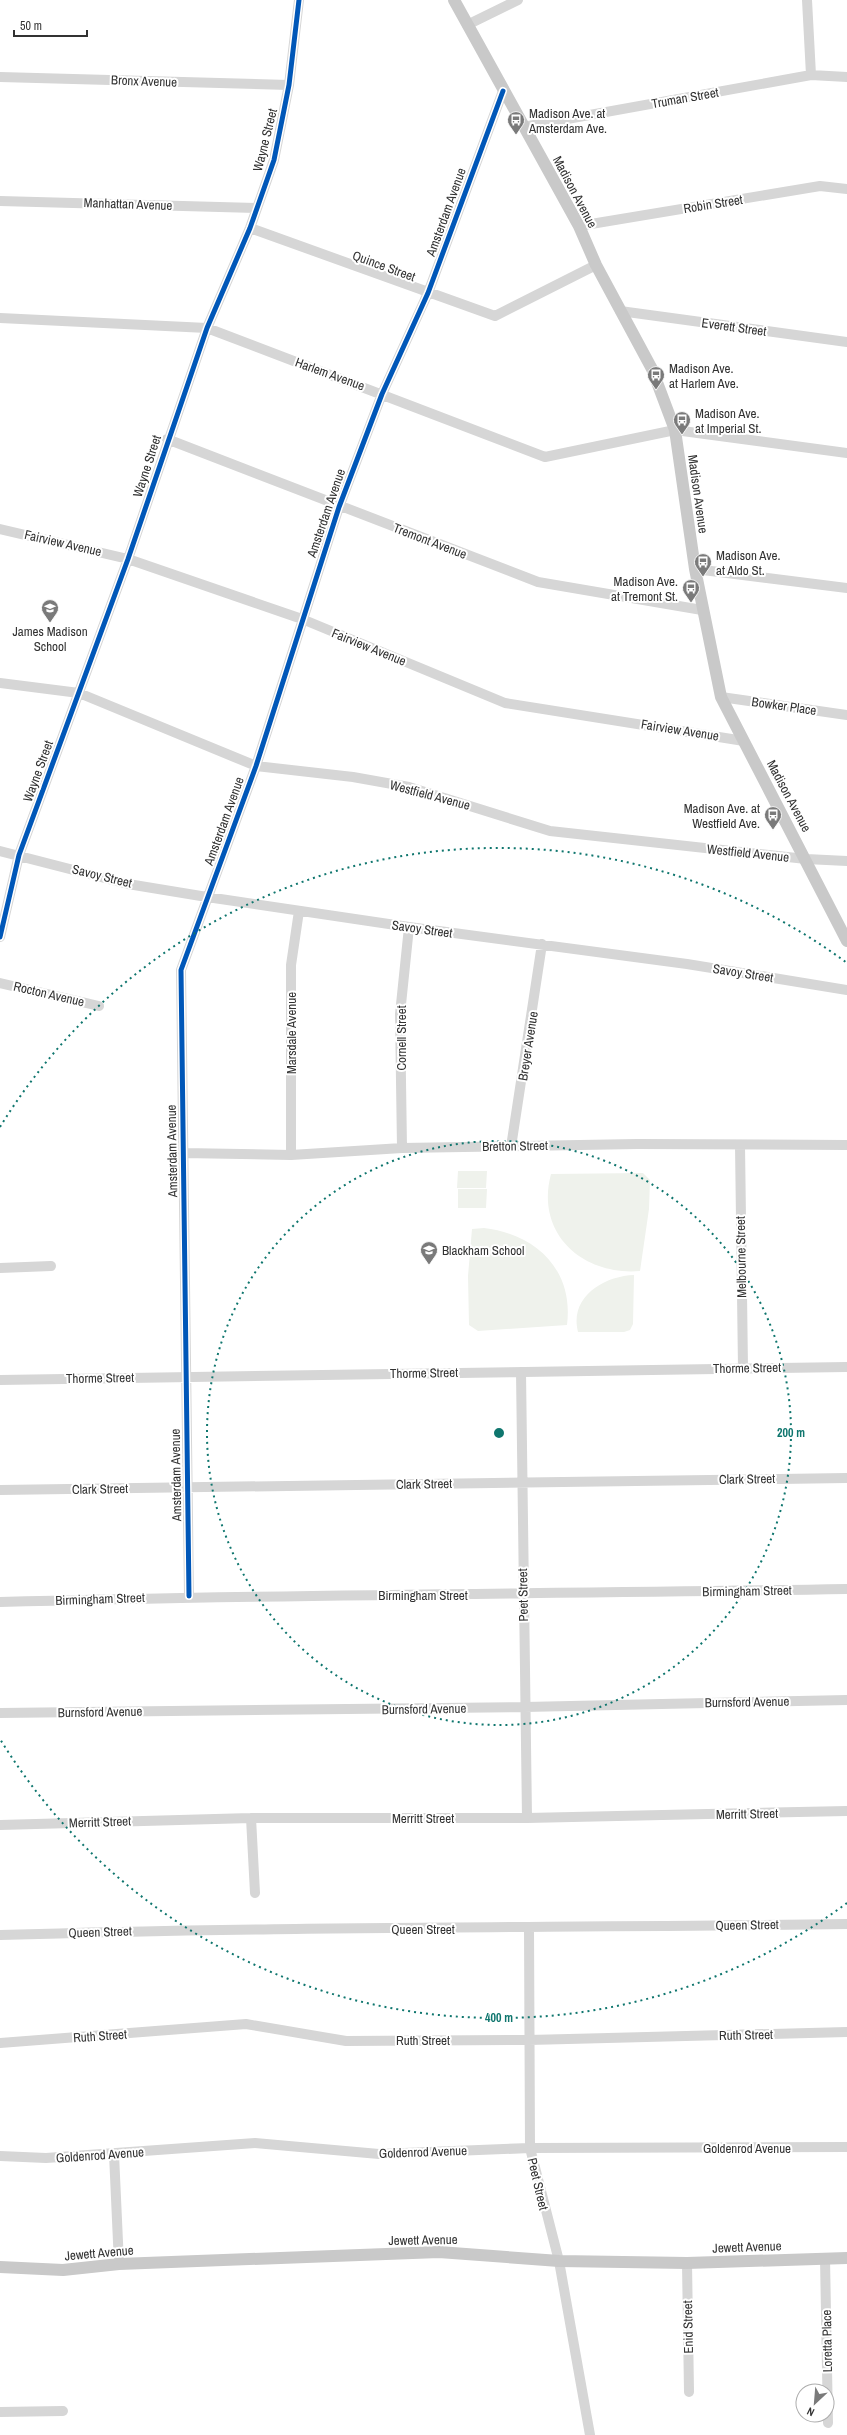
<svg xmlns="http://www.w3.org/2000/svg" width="847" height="2435" font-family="'Archivo Narrow',sans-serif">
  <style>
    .green { fill: #eff2ec }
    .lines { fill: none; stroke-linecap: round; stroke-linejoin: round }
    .minor { stroke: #d6d6d6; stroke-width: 10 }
    .major { stroke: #c9c9c9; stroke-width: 12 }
    .cycleway-casing { stroke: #fff; stroke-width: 8 }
    .cycleway { stroke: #0057b8; stroke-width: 5 }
    .ring { fill: none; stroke: #0f766e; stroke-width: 2; stroke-dasharray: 2 4 }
    .labels { text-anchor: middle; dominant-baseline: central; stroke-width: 4; stroke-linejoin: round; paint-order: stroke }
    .street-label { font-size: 13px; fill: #323232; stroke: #fff }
    .poi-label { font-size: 13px; fill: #323232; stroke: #fff; text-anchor: start }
    .centre { fill: #0f766e; stroke: #fff; stroke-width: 2 }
    .ring-label { font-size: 12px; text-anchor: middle; font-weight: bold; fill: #0f766e; stroke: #fff; stroke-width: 4; stroke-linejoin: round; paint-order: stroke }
  </style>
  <rect width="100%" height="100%" fill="#fff"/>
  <path class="green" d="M458,1171H487L486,1188H457Z
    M643,1173L650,1180L649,1209L640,1271C582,1276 535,1233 551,1174Z
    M458,1189H487L486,1208H458Z
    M484,1228C536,1234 574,1270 567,1325L478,1331L469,1325L468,1276L472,1229Z
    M634,1275L633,1324L630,1330L624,1332H578C569,1297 604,1276 634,1275Z"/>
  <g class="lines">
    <path class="minor" d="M807,0L811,75
      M467,25L518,0
      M0,77L289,85
      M523,127L811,75L847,77
      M0,201L256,208
      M579,226L820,186L847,189
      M250,228L495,316L596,265
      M620,311L847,342
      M0,318L207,328L545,457L675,430L847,453
      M167,439L538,582L702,610
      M0,529L128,559L302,619L505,703L744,741
      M695,569L847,588
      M0,683L79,693L256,766L353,777L409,787L550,831L806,859L847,861
      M721,697L847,715
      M0,851L128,884L207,897L409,927L687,964L847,990
      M0,937L19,855L128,559L207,328L250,228L274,160L289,85L299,0
      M0,983L99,1006
      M740,1145L743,1368
      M511,1147L542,944
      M402,1148L400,1014L409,927
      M183,1153L291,1155L402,1148L637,1144L847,1145
      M291,1155V965L299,911
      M0,1268L51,1266
      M521,1372L527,1818
      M0,1380L847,1367
      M0,1490L847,1478
      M189,1596L181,970L256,766L339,507L382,394L428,293L503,91
      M0,1602C282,1594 565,1594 847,1589
      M0,1713L525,1707L847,1700
      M251,1818L255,1893
      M0,1825L251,1818H527L847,1811
      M529,1928L530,2148L559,2261L590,2435
      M0,1935C282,1926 565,1928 847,1924
      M0,2043L246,2024L346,2041L529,2040L847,2032
      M114,2154L119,2264
      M0,2156L46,2158L255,2143L379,2154L530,2148L847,2147
      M825,2258L828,2423
      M687,2263L689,2392
      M0,2412L63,2411"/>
    <path class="major" d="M454,0L579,226L596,265L652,369L675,430L695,569L721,697L847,941
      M0,2267L63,2270L119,2264L439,2252L559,2261L687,2263L847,2258"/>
    <g class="cycleway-casing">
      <path id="cycleway" d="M0,937L19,855L128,559L207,328L250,228L274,160L289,85L299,0
        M189,1596L181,970L256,766L339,507L382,394L428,293L503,91"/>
    </g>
    <use href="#cycleway" class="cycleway"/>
  </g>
  <g class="ring">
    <circle cx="499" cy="1433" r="292"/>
    <path d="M847 1903A585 585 0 0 1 0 1739M0 1127A585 585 0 0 1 847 963"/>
  </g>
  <defs>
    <g id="bus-pin" transform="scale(0.9)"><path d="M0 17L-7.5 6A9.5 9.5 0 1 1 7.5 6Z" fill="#7a7a7a" stroke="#fff"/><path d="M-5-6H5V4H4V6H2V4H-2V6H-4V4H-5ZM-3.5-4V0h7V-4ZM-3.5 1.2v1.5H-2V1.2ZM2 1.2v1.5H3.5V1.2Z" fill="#fff"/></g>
    <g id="school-pin" transform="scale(0.9)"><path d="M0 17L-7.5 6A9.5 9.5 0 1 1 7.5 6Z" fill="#7a7a7a" stroke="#fff"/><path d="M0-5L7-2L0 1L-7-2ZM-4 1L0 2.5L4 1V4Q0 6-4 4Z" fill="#fff"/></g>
  </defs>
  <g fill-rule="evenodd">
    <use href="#bus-pin" x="516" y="120"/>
    <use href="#bus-pin" x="656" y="375"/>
    <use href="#bus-pin" x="682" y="420"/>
    <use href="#bus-pin" x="703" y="562"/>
    <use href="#bus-pin" x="691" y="588"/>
    <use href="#school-pin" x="50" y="608"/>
    <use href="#bus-pin" x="773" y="815"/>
    <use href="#school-pin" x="429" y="1250"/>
  </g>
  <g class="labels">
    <g class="street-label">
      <text transform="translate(144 81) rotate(2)">Bronx Avenue</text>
      <text transform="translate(685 98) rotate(-10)">Truman Street</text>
      <text transform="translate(265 140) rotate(-76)">Wayne Street</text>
      <text transform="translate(575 192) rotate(62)">Madison Avenue</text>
      <text transform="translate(128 204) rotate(2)">Manhattan Avenue</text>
      <text transform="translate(713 204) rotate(-9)">Robin Street</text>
      <text transform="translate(446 212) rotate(-70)">Amsterdam Avenue</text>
      <text transform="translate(384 266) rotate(20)">Quince Street</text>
      <text transform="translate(734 327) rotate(8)">Everett Street</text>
      <text transform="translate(330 374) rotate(20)">Harlem Avenue</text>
      <text transform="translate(147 466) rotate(-72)">Wayne Street</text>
      <text transform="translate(698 494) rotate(82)">Madison Avenue</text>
      <text transform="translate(326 513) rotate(-71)">Amsterdam Avenue</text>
      <text transform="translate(430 541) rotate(21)">Tremont Avenue</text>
      <text transform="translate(63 543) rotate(13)">Fairview Avenue</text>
      <text transform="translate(369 647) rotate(22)">Fairview Avenue</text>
      <text transform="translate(784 706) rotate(8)">Bowker Place</text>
      <text transform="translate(680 730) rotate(9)">Fairview Avenue</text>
      <text transform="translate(38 771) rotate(-70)">Wayne Street</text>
      <text transform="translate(430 795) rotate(15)">Westfield Avenue</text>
      <text transform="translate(789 796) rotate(62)">Madison Avenue</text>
      <text transform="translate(224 821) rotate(-70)">Amsterdam Avenue</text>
      <text transform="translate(748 853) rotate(6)">Westfield Avenue</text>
      <text transform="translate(102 876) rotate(14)">Savoy Street</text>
      <text transform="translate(422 929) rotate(8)">Savoy Street</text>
      <text transform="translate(743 973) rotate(9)">Savoy Street</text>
      <text transform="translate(49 994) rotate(13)">Rocton Avenue</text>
      <text transform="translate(291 1033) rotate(-90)">Marsdale Avenue</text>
      <text transform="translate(401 1038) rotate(-90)">Cornell Street</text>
      <text transform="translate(528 1046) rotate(-81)">Breyer Avenue</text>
      <text transform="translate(515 1146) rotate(-1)">Bretton Street</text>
      <text transform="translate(172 1151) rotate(-91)">Amsterdam Avenue</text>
      <text transform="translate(741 1257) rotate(-91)">Melbourne Street</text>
      <text transform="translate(747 1368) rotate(-1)">Thorme Street</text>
      <text transform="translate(424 1373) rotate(-1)">Thorme Street</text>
      <text transform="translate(100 1378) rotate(-1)">Thorme Street</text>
      <text transform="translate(176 1475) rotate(-91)">Amsterdam Avenue</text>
      <text transform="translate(747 1479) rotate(-1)">Clark Street</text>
      <text transform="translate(424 1484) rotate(-1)">Clark Street</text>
      <text transform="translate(100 1489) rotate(-1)">Clark Street</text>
      <text transform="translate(747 1591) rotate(-1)">Birmingham Street</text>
      <text x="423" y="1595">Birmingham Street</text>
      <text transform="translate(523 1595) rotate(-91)">Peet Street</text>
      <text transform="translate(100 1599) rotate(-2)">Birmingham Street</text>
      <text transform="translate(747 1702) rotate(-1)">Burnsford Avenue</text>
      <text transform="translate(424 1709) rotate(-1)">Burnsford Avenue</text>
      <text transform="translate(100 1712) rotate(-1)">Burnsford Avenue</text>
      <text transform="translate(747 1814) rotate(-1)">Merritt Street</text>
      <text x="423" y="1818">Merritt Street</text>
      <text transform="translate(100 1822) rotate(-2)">Merritt Street</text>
      <text transform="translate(747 1925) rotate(-1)">Queen Street</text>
      <text x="423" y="1929">Queen Street</text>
      <text transform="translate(100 1932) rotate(-2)">Queen Street</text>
      <text transform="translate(746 2035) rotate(-1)">Ruth Street</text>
      <text transform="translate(100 2036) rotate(-4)">Ruth Street</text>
      <text x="423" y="2040">Ruth Street</text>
      <text x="747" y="2148">Goldenrod Avenue</text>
      <text transform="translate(423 2152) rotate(-2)">Goldenrod Avenue</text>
      <text transform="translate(100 2155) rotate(-4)">Goldenrod Avenue</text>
      <text transform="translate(538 2184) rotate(77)">Peet Street</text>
      <text transform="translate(423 2240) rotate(-1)">Jewett Avenue</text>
      <text transform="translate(747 2247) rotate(-2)">Jewett Avenue</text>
      <text transform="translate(99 2253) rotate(-5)">Jewett Avenue</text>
      <text transform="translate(688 2327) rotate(-91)">Enid Street</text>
      <text transform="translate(827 2341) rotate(-91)">Loretta Place</text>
    </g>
    <g class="poi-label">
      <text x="529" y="113">Madison Ave. at<tspan x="529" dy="15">Amsterdam Ave.</tspan></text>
      <text x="669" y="368">Madison Ave.<tspan x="669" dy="15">at Harlem Ave.</tspan></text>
      <text x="695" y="413">Madison Ave.<tspan x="695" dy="15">at Imperial St.</tspan></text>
      <text x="716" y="555">Madison Ave.<tspan x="716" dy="15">at Aldo St.</tspan></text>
      <text x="678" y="581" text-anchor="end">Madison Ave.<tspan x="678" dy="15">at Tremont St.</tspan></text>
      <text x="50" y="631" text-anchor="middle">James Madison<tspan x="50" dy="15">School</tspan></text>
      <text x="760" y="808" text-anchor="end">Madison Ave. at<tspan x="760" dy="15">Westfield Ave.</tspan></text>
      <text x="442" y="1250">Blackham School</text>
    </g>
  </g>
  <circle cx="499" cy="1433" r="6" class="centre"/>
  <g class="ring-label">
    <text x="791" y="1437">200 m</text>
    <text x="499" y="2022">400 m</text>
  </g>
  <g transform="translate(815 2403) rotate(206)"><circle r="19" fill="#ffffff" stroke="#adadad"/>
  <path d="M0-3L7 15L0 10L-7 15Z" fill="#7a7a7a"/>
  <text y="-6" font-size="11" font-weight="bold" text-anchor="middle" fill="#323232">N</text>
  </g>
  <path d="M14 30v6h73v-6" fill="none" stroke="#323232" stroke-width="2"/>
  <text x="20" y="30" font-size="12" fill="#323232" stroke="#ffffff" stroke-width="3" paint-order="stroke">50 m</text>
</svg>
